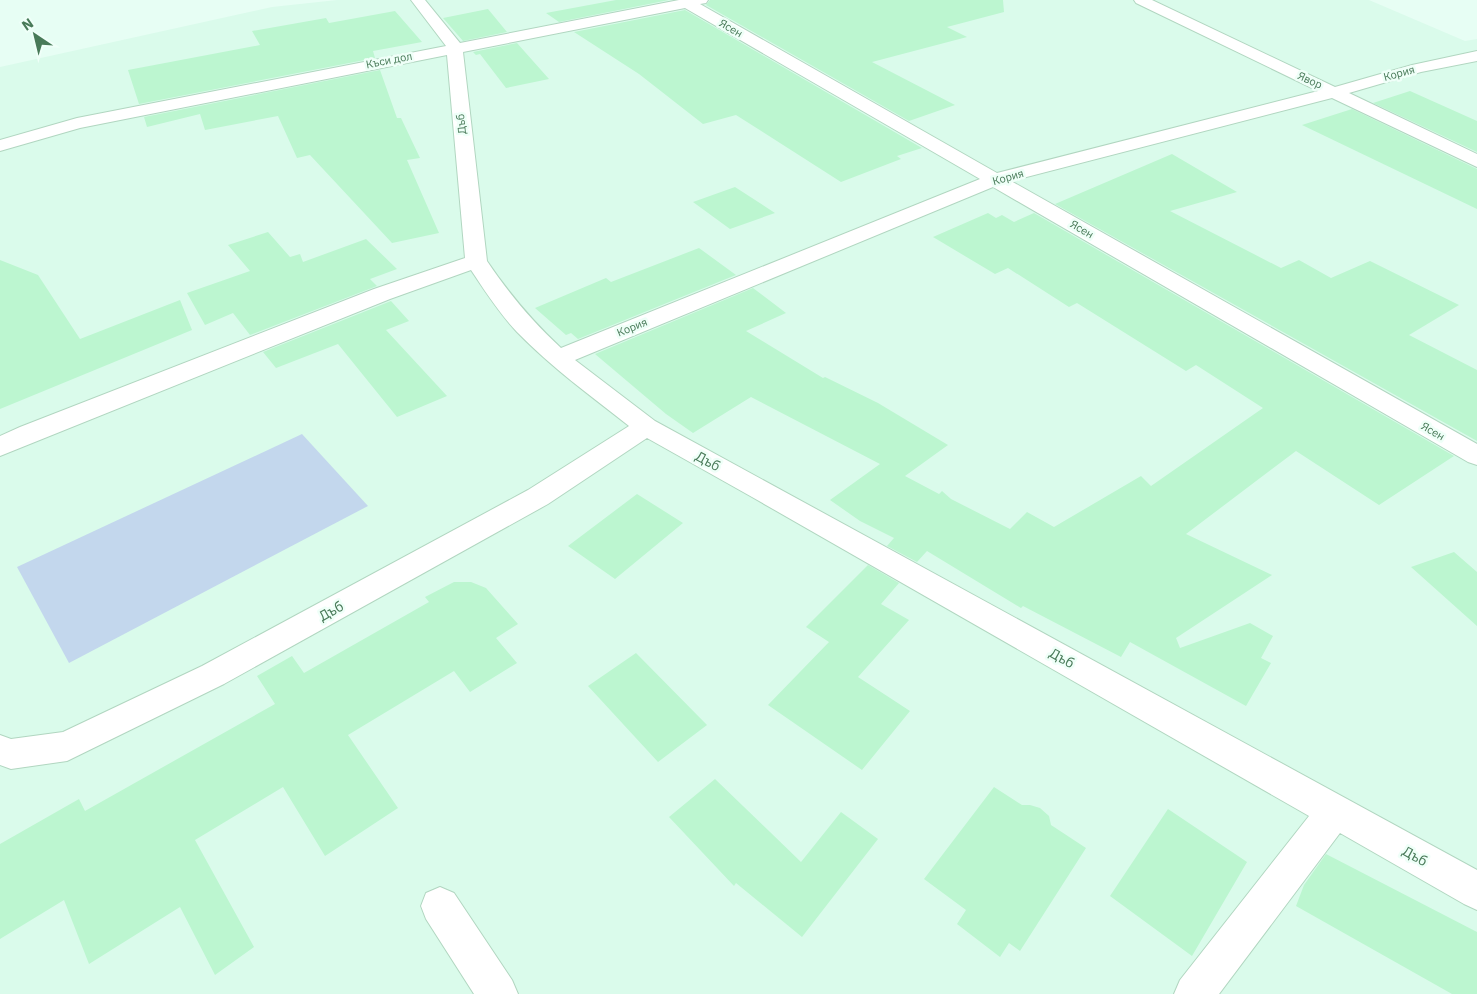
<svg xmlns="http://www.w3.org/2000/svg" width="1477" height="994" font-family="'IBM Plex Sans',sans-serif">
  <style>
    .residential { fill: #dafbeb }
    .green { fill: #c3d7ed }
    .building { fill: #bcf6d0 }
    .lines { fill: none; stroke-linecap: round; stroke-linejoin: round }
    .minor-casing { stroke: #b1d6c0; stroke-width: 2 }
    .minor { fill: #fff; fill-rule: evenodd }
    .labels { text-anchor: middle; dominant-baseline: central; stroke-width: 5; stroke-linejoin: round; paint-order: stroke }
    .far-street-label { font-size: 11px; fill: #487a58; stroke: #effff8 }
    .street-label { font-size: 14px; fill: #487a58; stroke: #effff8 }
  </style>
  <rect width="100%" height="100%" fill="#e7fef4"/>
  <path class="residential" d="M337,0H1369L1465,41L1477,39V994H0V67L272,7Z"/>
  <path class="green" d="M302,434L368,506L69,663L17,567Z"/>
  <path class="building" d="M616,0H669L559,22L546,13Z
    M710,0H1003L1004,12L947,27L967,37L872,62L955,105L909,121L706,5Z
    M488,9L507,32L463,41L443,18Z
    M685,10L922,148L897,156L901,159L841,182L736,115L703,124L639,74L574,32Z
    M395,11L422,42L373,51L375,58L139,104L128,70L260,45L252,31L326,18L329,23Z
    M517,43L549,79L506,88L480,54L476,55L473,52Z
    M380,70L397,118H401L420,158L407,160L439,233L392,243L310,155L297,158L278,116L205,130L200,114L147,127L144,117Z
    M1410,91L1477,121V152L1373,103Z
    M1352,109L1477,169V209L1302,125Z
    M1172,154L1237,192L1170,211L1281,268L1299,260L1331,278L1370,261L1459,305L1409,335L1477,370V441L1055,204Z
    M735,187L775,213L730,229L693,202Z
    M988,213L996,218L1002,215L1014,222L1034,213L1454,456L1379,505L1296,451L1186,534L1272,575L1176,638L1180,648L1250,623L1273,636L1261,658L1271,663L1246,706L1130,642L1121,657L1023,606L1021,608L927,551L917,562L887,546L894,538L860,521L830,500L880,464L751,397L693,433L666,414L595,354L753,288L786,313L746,331L823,378L825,377L878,403L948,445L905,476L939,494L942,491L951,499L1010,529L1027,512L1054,527L1141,476L1151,486L1263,408L1196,365L1186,371L1077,303L1069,307L1008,268L995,274L933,237Z
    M268,232L290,257L300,254L303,262L366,239L397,269L370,279L377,286L250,335L233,313L205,325L187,293L250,271L228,245Z
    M699,248L736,275L578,339L571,333L566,335L535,308L606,278L611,282Z
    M0,260L38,275L80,339L180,300L192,330L0,409Z
    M391,301L409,321L386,330L447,396L397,417L338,344L276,368L263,352Z
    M637,494L683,523L615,579L568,546Z
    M1454,552L1477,572V626L1411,567Z
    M868,565L899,583L881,604L909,620L858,677L910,711L862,770L768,705L829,642L806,627Z
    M454,582H471L486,588L518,624L496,638L517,663L470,692L454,671L348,735L398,808L325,856L283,787L195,840L254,947L215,975L180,907L89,964L64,900L0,939V844L79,799L85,811L275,704L257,676L292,656L304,673L429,602L425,597Z
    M636,653L707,725L658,762L588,686Z
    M715,779L801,862L841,812L878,839L802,937L736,883L734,886L669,817Z
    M994,787L1022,805H1030L1040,808L1049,816L1051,825L1086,848L1020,951L1009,943L1000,957L957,924L966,910L924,879Z
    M1168,809L1247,862L1192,956L1110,896Z
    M1326,854L1477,932V994H1452L1296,906L1304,885Z"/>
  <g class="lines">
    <g class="minor-casing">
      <path id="minor" d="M411,0H425L460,43L679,0H708L706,3L700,4L997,173L1318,91L1136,3L1134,0H1152L1335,87L1412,65L1477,51V61L1421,72L1349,93L1477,154V167L1332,98L1011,181L1477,444V465L1468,462L993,187L575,360L655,421L1477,870V910L1464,904L1340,833L1219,994H1174L1180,980L1309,816L752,497L647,438L548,504L224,684L67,761L11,769L0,765V735L11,739L63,732L202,666L528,490L629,426C591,396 551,367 517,332C499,313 485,291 471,270L390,299L0,456V436L20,427L374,289L465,258L447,55L80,128L0,151V140L77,118L446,46ZM685,8L980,179L561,348C531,320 510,295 487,261L463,52Z
        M440,887L454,893L512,980L518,994H474L426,919L421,906L426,893Z"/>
    </g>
    <use href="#minor" class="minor"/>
  </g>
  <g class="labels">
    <g class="far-street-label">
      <text transform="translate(731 28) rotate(30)">Ясен</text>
      <text transform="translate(389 60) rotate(-11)">Къси дол</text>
      <text transform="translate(1399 73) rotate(-15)">Кория</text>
      <text transform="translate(1310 80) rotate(25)">Явор</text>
      <text transform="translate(461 124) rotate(-96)">Дъб</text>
      <text transform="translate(1008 177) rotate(-16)">Кория</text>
      <text transform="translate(1082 229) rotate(30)">Ясен</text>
      <text transform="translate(632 327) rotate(-22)">Кория</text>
      <text transform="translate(1433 431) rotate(30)">Ясен</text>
    </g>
    <g class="street-label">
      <text transform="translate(708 461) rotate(28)">Дъб</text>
      <text transform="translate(331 611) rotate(-29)">Дъб</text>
      <text transform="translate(1062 658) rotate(29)">Дъб</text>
      <text transform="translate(1415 856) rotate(29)">Дъб</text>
    </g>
  </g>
  <g transform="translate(35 35) rotate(325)" stroke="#effff8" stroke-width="4" paint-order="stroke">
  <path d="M0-4L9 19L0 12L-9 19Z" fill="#487a58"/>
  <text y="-8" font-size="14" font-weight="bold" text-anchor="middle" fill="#487a58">N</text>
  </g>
</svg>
